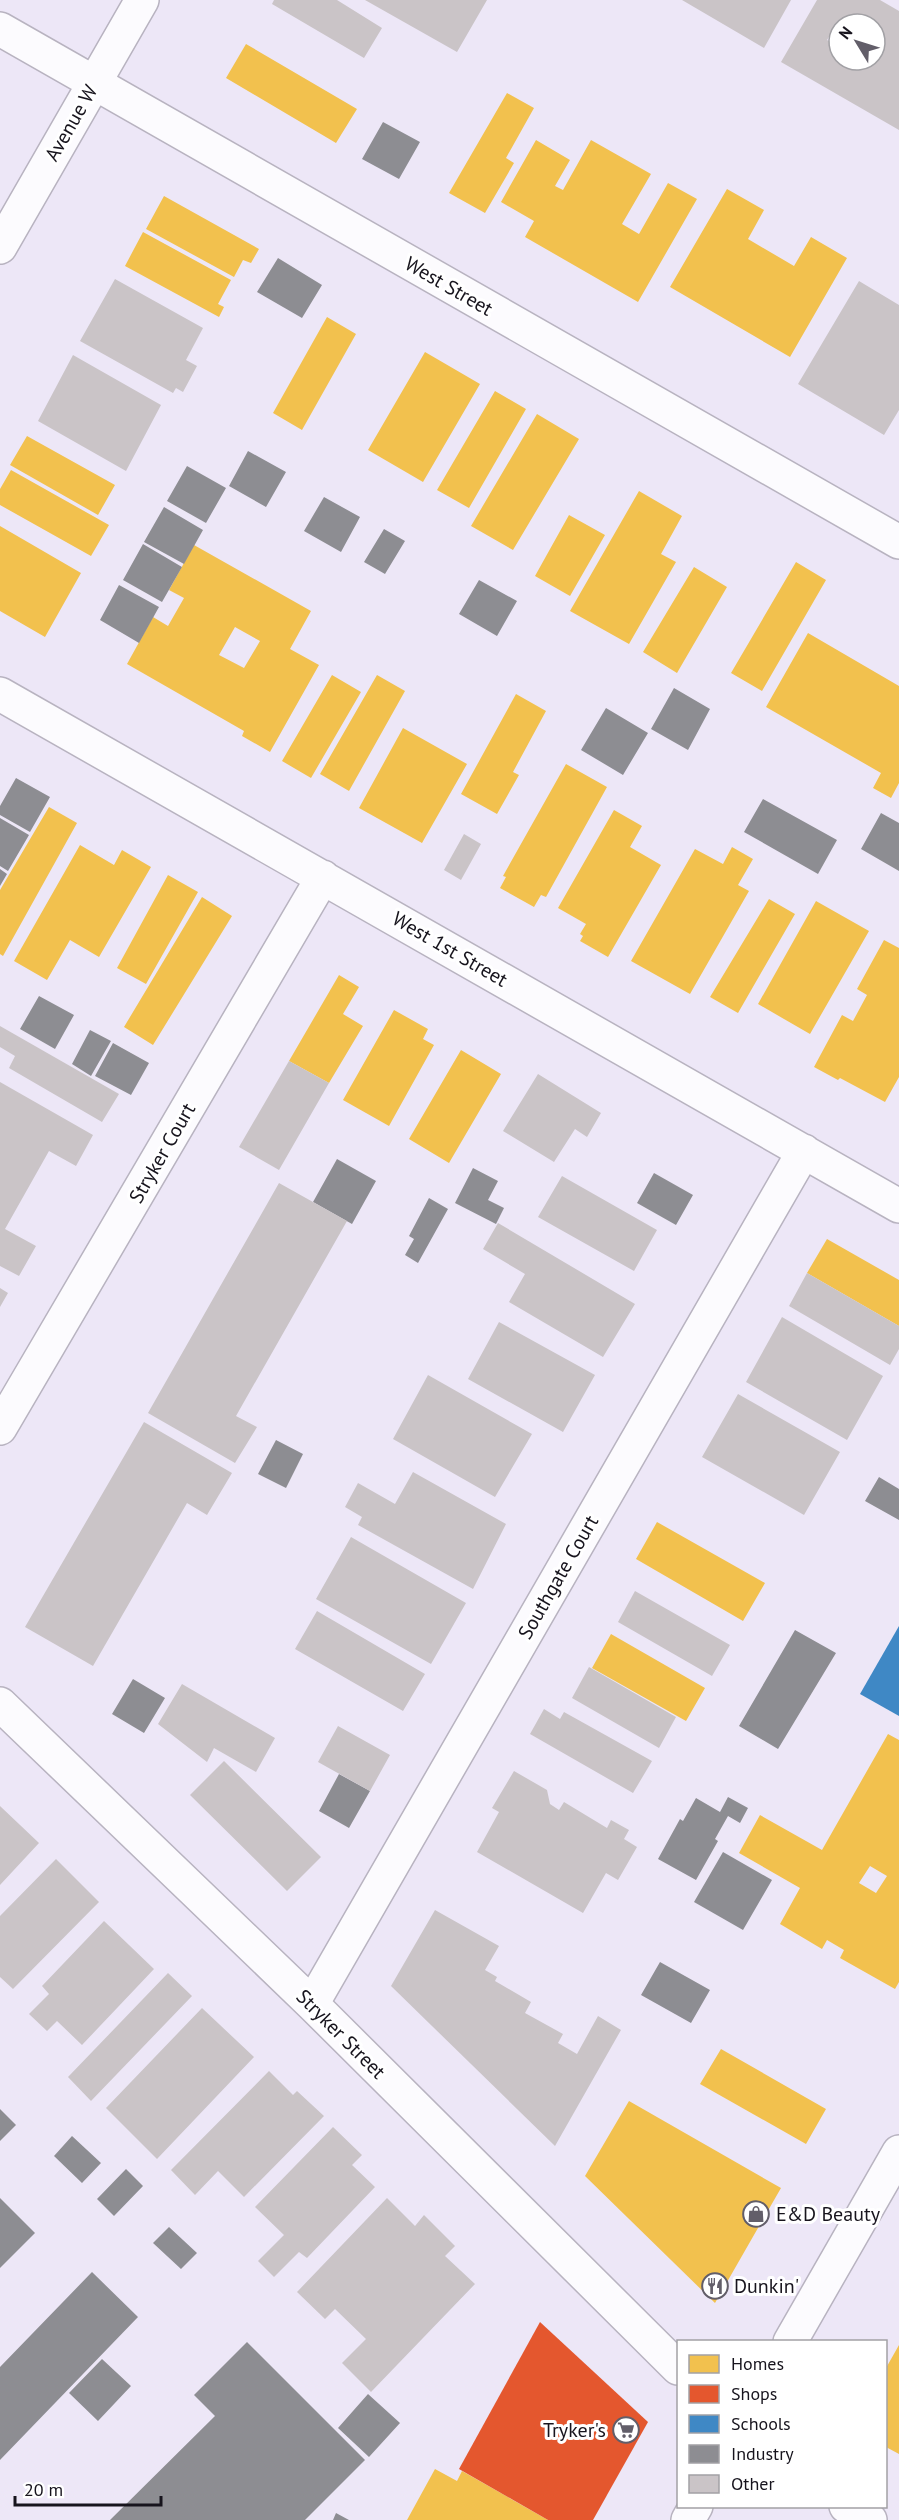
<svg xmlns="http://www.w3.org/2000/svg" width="899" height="2520" font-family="'PT Sans',sans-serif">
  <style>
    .homes { fill: #f2c14e; fill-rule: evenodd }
    .shops { fill: #e4572e }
    .schools { fill: #3f88c5 }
    .industry { fill: #8d8d92 }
    .building { fill: #cac4c7; fill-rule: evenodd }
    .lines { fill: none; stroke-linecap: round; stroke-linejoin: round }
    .street-casing { stroke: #b8b3c0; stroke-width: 36 }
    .street { stroke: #fcfbfe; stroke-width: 33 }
    .labels { text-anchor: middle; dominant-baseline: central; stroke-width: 6; stroke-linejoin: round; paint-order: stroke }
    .street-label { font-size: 20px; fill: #17141d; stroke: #fff }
    .poi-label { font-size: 20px; fill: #17141d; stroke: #fff; text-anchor: start }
  </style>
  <rect width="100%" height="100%" fill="#ede7f7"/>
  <path class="homes" d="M246,44L357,109L336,143L226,78Z
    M507,93L534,108L506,158L514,163L485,213L449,193Z
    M536,140L570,160L555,186L563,190L591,140L651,174L622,224L639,234L668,183L697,199L638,302L525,237L534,221L501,202Z
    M727,189L764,210L748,239L794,266L811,237L847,258L790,357L670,287Z
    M164,196L259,249L251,263L243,260L234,277L146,229Z
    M143,232L231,280L218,304L224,307L219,317L125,266Z
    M327,317L356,334L302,430L273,413Z
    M425,352L480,384L423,482L368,450Z
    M495,391L526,409L469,508L437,490Z
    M537,414L579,439L513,550L471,526Z
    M27,436L115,485L98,515L10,465Z
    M11,470L109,525L91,556L0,505V489Z
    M639,491L682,516L661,554L676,562L629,644L570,611Z
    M569,515L605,535L570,596L535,576Z
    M0,526L81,573L45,637L0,611Z
    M194,545L311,611L290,649L319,665L270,752L242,736L244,731L127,664L153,617L168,626L184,598L169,590ZM235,627L260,641L244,668L219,655Z
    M796,562L826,580L762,691L731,673Z
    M694,567L727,587L677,673L643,652Z
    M808,633L899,686V783L891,798L873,788L881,773L766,707Z
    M332,675L361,692L311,778L282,761Z
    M377,675L405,691L349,791L320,774Z
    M516,694L546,711L513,772L519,775L497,814L461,794Z
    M403,728L467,764L422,843L359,808Z
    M566,764L607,787L546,897L541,895L534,907L500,888L506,877L503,876Z
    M49,807L77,823L3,956L0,954V890Z
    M614,810L642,826L630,847L661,865L608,957L580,941L583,936L580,934L586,924L558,908Z
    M80,845L114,865L122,850L151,867L99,957L70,940L47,980L14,961Z
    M732,847L753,859L738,885L749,891L690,994L631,961L695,849L723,864Z
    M168,875L198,892L146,984L117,968Z
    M202,897L232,916L153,1045L124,1027Z
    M769,899L795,914L738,1013L710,997Z
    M816,901L869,931L810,1034L758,1004Z
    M884,940L899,948V1077L885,1102L840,1078L838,1080L814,1067L842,1015L853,1021L867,995L857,989Z
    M339,975L359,987L343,1014L363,1026L329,1083L289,1061Z
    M394,1010L428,1029L423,1039L434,1045L389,1126L343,1100Z
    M461,1050L501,1074L449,1163L409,1139Z
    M827,1239L899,1280V1326L807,1273Z
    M657,1522L765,1583L743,1621L636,1559Z
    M611,1634L705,1688L686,1721L592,1668Z
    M888,1734L899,1740V1982L895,1989L840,1958L844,1950L827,1940L822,1949L780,1924L800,1888L739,1853L760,1815L822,1850ZM870,1866L887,1876L876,1893L859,1883Z
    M721,2049L826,2109L806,2144L700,2084Z
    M629,2101L781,2188L715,2303L585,2176Z
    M899,2345V2454L886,2447V2368Z
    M435,2469L457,2481L462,2471L548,2520H407Z"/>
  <path class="shops" d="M540,2322L648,2422L593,2520H548L459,2469Z"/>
  <path class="schools" d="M899,1626V1716L860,1694Z"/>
  <path class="industry" d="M383,122L420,142L399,179L362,159Z
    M278,258L322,285L302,318L257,292Z
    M248,451L286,472L266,507L229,486Z
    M187,466L226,488L206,523L167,501Z
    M324,497L360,517L341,552L304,531Z
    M164,507L203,530L184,564L144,542Z
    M384,529L405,541L385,574L364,562Z
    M143,544L182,567L162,602L123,580Z
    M479,580L517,601L497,636L459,614Z
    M119,585L159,607L139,643L100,620Z
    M674,688L710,709L688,750L651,729Z
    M606,708L648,733L623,775L581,750Z
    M16,778L50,797L30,832L0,815V806Z
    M763,799L837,840L818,874L744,832Z
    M881,813L899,823V871L861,849Z
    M0,818L29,835L8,871L0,866Z
    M0,869L7,874L0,886Z
    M39,996L74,1015L55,1049L20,1029Z
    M90,1030L111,1041L91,1076L72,1064Z
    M113,1043L149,1063L131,1095L95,1076Z
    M337,1159L376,1181L352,1224L313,1202Z
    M473,1168L498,1181L488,1200L504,1208L496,1224L455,1203Z
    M654,1173L693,1195L676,1225L637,1203Z
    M429,1198L448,1209L418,1263L405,1255L414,1239L409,1236Z
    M276,1440L303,1454L286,1488L258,1474Z
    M879,1477L899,1489V1520L865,1501Z
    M795,1630L836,1653L778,1749L739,1726Z
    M133,1679L165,1698L144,1733L112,1714Z
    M339,1774L370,1791L349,1828L319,1811Z
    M728,1797L748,1808L740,1823L728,1816L715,1839L718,1841L696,1880L658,1859L680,1819L683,1821L696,1798L720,1812Z
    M723,1852L772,1880L743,1930L694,1902Z
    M660,1962L710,1990L691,2023L641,1995Z
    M0,2109L16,2125L0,2141Z
    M72,2136L101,2163L82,2183L54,2156Z
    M126,2169L143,2186L114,2216L97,2199Z
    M0,2198L35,2233L0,2268Z
    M169,2227L197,2253L181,2269L153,2243Z
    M92,2272L138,2317L0,2460V2367Z
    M247,2342L365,2460L305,2520H110L215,2416L194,2395Z
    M102,2359L131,2386L98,2421L69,2393Z
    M368,2394L400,2423L369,2457L338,2428Z
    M336,2513L349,2520H333Z"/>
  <path class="building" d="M274,0H337L382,28L364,58L272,4Z
    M365,0H487L457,52Z
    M682,0H791L764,48Z
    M817,0H880L899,11V130L781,62ZM839,24H875V60H839V47L827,40L834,29L839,32Z
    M115,279L203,328L186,360L197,366L183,392L176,388L173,393L80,341Z
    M859,281L899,305V410L884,435L798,384Z
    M73,355L161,405L126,471L38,421Z
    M464,834L481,844L461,880L444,870Z
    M0,1026L119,1094L102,1122L9,1068L15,1056L0,1047Z
    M289,1061L329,1083L279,1170L239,1147Z
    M538,1074L601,1113L587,1137L575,1129L554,1162L503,1131Z
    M0,1082L93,1135L76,1166L49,1151L5,1229L36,1246L19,1276L0,1266Z
    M562,1176L657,1230L634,1271L538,1217Z
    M279,1183L347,1221L236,1416L257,1427L235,1463L148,1413Z
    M498,1223L635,1304L603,1357L509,1302L525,1274L483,1249Z
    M807,1273L899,1326V1349L890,1365L789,1306Z
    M0,1288L8,1293L0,1307Z
    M782,1317L883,1376L847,1440L746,1382Z
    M499,1322L595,1375L563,1432L468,1379Z
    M428,1375L532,1434L495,1497L393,1439Z
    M738,1394L840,1452L804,1515L702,1457Z
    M144,1422L232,1473L207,1515L187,1503L93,1666L25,1627Z
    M413,1472L506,1524L473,1589L358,1525L362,1517L345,1507L358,1483L395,1504Z
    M351,1537L466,1603L431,1664L316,1599Z
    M635,1591L730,1645L712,1676L618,1622Z
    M317,1611L425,1674L403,1711L295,1649Z
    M589,1667L676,1717L659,1748L572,1698Z
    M182,1684L275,1738L256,1772L214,1748L207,1762L158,1724Z
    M544,1709L560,1719L564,1712L652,1761L633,1793L530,1734Z
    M338,1726L390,1755L370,1791L318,1762Z
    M224,1761L321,1857L287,1891L190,1795Z
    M514,1771L547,1790L550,1804L559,1810L564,1802L607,1828L611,1820L629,1830L624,1839L637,1847L618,1880L606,1873L583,1913L477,1852L499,1812L492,1808Z
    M0,1806L39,1843L0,1885Z
    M56,1859L99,1902L13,1989L0,1977V1916Z
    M435,1910L499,1946L485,1970L497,1977L495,1981L531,2002L525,2013L563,2034L558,2043L577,2054L598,2016L621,2030L555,2146L391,1986Z
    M104,1921L154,1969L82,2045L57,2021L47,2031L29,2014L49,1994L42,1986Z
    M168,1973L192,1996L91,2101L68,2077Z
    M202,2008L254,2057L157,2159L106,2108Z
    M269,2071L293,2095L297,2091L324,2116L244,2197L218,2171L195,2195L171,2170Z
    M333,2127L362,2155L352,2165L375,2187L307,2258L299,2252L274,2277L258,2261L284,2235L255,2207Z
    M387,2198L415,2226L424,2215L455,2246L445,2256L475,2284L371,2392L342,2363L366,2339L335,2309L325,2319L297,2292Z"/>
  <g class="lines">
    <g class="street-casing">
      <path id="street" d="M0,29L899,542
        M0,247L142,0
        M0,694L899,1206
        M0,1428L323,877
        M0,1704L312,2004L678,2368
        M312,2004L804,1151
        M790,2342L899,2152
        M846,2506L870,2520
        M688,2520L696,2506"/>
    </g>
    <use href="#street" class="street"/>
  </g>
  <defs>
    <g id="shop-ring" transform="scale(1.35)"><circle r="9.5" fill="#fff" stroke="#625e69" stroke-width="1.5"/><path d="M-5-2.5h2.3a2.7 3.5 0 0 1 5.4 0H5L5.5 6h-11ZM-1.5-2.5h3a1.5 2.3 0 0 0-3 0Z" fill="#625e69"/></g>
    <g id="restaurant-ring" transform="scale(1.35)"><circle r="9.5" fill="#fff" stroke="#625e69" stroke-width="1.5"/><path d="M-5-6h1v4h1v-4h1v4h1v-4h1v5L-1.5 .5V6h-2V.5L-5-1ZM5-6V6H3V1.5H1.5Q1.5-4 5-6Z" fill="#625e69"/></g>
    <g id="supermarket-ring" transform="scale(1.35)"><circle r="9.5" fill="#fff" stroke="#625e69" stroke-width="1.5"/><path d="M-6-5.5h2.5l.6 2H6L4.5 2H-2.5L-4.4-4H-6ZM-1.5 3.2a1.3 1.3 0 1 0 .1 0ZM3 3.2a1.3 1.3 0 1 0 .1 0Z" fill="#625e69"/></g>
  </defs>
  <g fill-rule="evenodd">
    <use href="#shop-ring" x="756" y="2214"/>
    <use href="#restaurant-ring" x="715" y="2286"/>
    <use href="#supermarket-ring" x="626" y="2430"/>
  </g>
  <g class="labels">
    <g class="street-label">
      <text transform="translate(71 123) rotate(-60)">Avenue W</text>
      <text transform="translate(449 286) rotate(30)">West Street</text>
      <text transform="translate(450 949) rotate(30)">West 1st Street</text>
      <text transform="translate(162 1153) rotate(-60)">Stryker Court</text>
      <text transform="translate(558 1577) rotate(-60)">Southgate Court</text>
      <text transform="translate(341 2034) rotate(45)">Stryker Street</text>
    </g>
    <g class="poi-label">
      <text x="776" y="2214">E&amp;D Beauty</text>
      <text x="734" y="2286">Dunkin'</text>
      <text x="606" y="2430" text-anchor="end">Tryker's</text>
    </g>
  </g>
  <rect x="677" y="2340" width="210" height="168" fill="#ffffff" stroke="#a2a1a5" stroke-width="1.5"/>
  <rect x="689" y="2355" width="30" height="18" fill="#f2c14e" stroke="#a2a1a5" stroke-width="1.5"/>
  <text x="731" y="2370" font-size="18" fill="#17141d">Homes</text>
  <rect x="689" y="2385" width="30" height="18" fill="#e4572e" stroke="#a2a1a5" stroke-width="1.5"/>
  <text x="731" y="2400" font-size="18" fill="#17141d">Shops</text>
  <rect x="689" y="2415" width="30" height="18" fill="#3f88c5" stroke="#a2a1a5" stroke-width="1.5"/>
  <text x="731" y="2430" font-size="18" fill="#17141d">Schools</text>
  <rect x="689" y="2445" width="30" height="18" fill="#8d8d92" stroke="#a2a1a5" stroke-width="1.5"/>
  <text x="731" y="2460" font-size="18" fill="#17141d">Industry</text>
  <rect x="689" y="2475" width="30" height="18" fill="#cac4c7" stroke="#a2a1a5" stroke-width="1.5"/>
  <text x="731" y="2490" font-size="18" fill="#17141d">Other</text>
  <g transform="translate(857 42) rotate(308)"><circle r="28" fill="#ffffff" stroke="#a2a1a5" stroke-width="1.5"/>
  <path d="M0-4.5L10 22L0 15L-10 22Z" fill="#625e69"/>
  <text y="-9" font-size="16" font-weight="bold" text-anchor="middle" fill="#17141d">N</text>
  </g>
  <path d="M15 2496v9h146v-9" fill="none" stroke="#17141d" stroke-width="3"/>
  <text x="24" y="2496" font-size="18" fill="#17141d" stroke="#ffffff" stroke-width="4.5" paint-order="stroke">20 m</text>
</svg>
